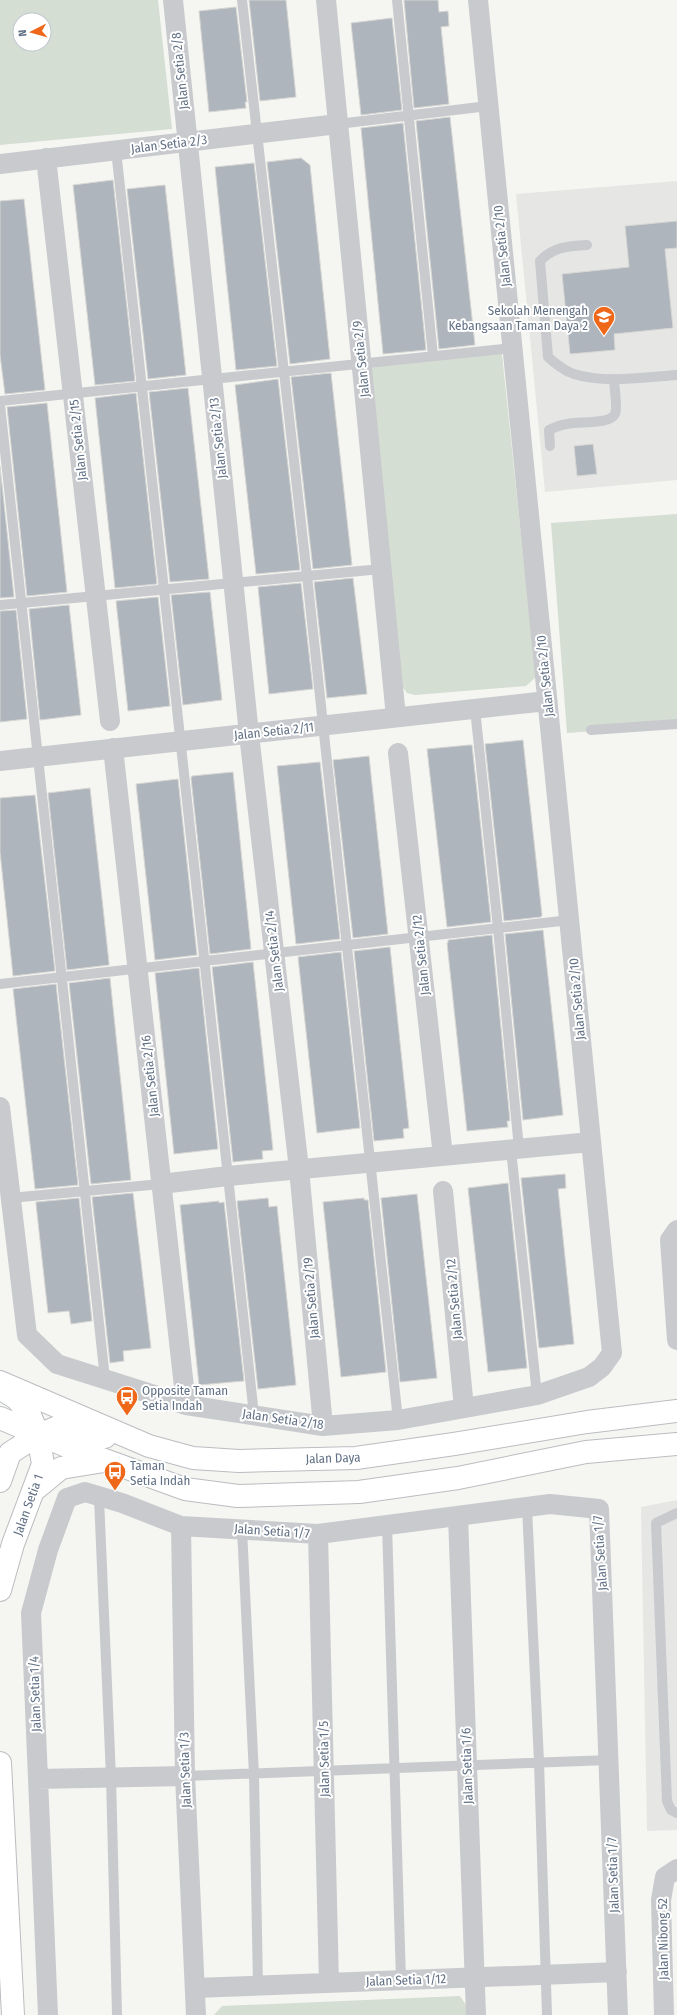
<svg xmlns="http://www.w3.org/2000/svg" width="677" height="2015" font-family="'Fira Sans Condensed',sans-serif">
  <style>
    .built { fill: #e6e6e5 }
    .green { fill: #d5ded2; fill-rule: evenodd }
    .building { fill: #afb5bc; stroke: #d7d7d4 }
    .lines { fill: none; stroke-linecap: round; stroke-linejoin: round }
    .primary-casing { stroke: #babdc1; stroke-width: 24 }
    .service { stroke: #c8cace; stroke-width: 10 }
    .minor { stroke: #c8cace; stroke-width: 20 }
    .primary { stroke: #fff; stroke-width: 22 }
    .labels { text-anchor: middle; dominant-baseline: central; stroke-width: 4; stroke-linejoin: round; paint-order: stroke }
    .street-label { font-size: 13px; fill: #627185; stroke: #fff }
    .poi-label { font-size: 13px; fill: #627185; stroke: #fff; text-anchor: start }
  </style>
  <rect width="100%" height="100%" fill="#f5f6f1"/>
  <path class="built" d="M677,181V480L545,492L516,194Z
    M677,1500V1830L647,1831L641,1507Z"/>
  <path class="green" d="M0,0H158L172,129L0,145ZM20,20H44V44H20Z
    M501,345L536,677L526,686L415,695L407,693L402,686L368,360Z
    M677,514V725L567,733L551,523Z
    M460,1996L466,2005L467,2015H214L222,2006Z"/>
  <path class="building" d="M249,0H286L296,97L260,101Z
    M404,0H438L439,12L448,11L449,26L441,27L449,104L414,108Z
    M236,7L247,102H245L246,108L209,112L199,11Z
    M392,18L402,110L361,115L351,23Z
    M450,117L475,345L439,349L416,121Z
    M403,123L426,350L383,354L361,128Z
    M301,158L310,165L330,359L290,364L267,162Z
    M254,163L277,366L236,370L215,167Z
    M113,180L135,381L95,385L73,185Z
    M165,185L186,375L148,379L127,189Z
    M24,199L45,390L5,394L0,355V201Z
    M677,221V248L665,249L673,328L614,334L615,350L570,354L562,274L629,267L625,226Z
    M331,373L352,565L313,569L291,377Z
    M278,379L300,570L256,574L235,385Z
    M188,388L209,579L170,582L149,392Z
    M136,393L157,584L115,588L95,398Z
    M47,403L67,592L27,596L7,407Z
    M593,444L597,474L577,476L574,446Z
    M0,466L14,597L0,598Z
    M353,578L367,694L327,698L314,582Z
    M301,583L313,689L269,694L258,587Z
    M210,592L222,700L183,705L171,595Z
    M158,597L170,706L128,711L116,601Z
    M69,605L81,715L40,720L29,609Z
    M16,610L27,719L0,722V611Z
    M523,740L542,915L541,917L504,921L485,744Z
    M469,745H472L491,922L447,927L427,749Z
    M369,756L388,934L353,938L333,760Z
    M320,762L340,939L296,944L277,766Z
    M233,772L251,949L210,954L191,778L192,776Z
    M178,779L197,955L155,960L136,784Z
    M90,788L109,963V965L67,970L48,793Z
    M35,795L55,971L13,976L0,852V798Z
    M543,930L563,1115L523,1120L505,934Z
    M492,935L510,1121H507L508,1127L467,1131L447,943H448V940Z
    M390,947L409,1128L403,1129L404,1138L374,1141L354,951Z
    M341,952L360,1128L317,1133L298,957Z
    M253,962L273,1150L262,1151L263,1159L233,1162L212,967Z
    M199,968L218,1149L174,1154L155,973Z
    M110,978L131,1180L91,1184L69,983Z
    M56,984L78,1185L35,1189L13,989Z
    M565,1174L566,1188L558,1189L574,1344L539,1348L521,1178Z
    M508,1183L527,1368L488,1372L468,1188Z
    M133,1193L151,1348L123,1351L124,1361L110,1363L92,1197Z
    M417,1194L437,1378L400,1382L381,1198Z
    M79,1198L92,1321L71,1324L69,1311L48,1313L36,1204V1202Z
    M268,1198L269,1207L277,1206L296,1385L258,1389L237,1201Z
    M364,1198V1200H368L386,1372L341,1377L323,1202Z
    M219,1201V1203L224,1202L244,1381L199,1385L180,1205Z"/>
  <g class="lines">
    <g class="primary-casing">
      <path id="primary" d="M0,1382L149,1446L193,1458L239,1461L356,1458L454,1444L587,1422L677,1411
        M0,1418L69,1447L185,1489L238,1496L359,1492L458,1478L586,1452L677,1444
        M0,1481L10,1453L38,1435L58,1427L105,1437
        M33,1491L61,1468L104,1461
        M0,1590L13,1544L43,1464L38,1435L30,1415L17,1399L3,1390
        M0,1763L13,2015"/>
    </g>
    <path class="service" d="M242,0L307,576L398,1420
      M397,0L433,356
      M338,124L488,106
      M116,150L254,1415
      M587,245C568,246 553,247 540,261L548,357C556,364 564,371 574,374C606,384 644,377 677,375
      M0,401L512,348
      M0,405L105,1379
      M550,446L549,430C555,427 560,425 567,424C578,421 610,425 615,414C618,408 614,387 614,379
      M0,605L381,569
      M475,709L498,928L519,1149
      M591,730L677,724
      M0,984L570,920
      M511,1150L537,1395
      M10,1198L161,1184
      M99,1498L111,1777L117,2015
      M527,1507L539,1762L547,2015
      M677,1513L656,1523L667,1801L671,1810L677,1813
      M387,1525L401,1980
      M242,1529L254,1775L258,1986
      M185,1776L609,1760"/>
    <path class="minor" d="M173,0L249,734L299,1169L323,1426
      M326,0L396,717
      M46,158L110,721
      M0,164L338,124
      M113,748L186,1405
      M398,753L443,1156
      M0,761L547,701
      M0,1107L27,1335L57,1364L186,1405L323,1426L398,1420L537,1395L589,1377L602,1367L612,1353L478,0
      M161,1184L228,1176L591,1142
      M443,1191L464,1408
      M677,1230L670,1240L677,1340
      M458,1516L476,2015
      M181,1526L185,1776L196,2015
      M318,1534L329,1983
      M38,1779L185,1776
      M195,1988L617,1972
      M48,2015L31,1613L48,1550L67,1498L85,1492L122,1503L181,1526L318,1534L550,1504L599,1509L618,2015
      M664,2015L661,1900L665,1877L677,1869"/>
    <use href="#primary" class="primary"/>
  </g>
  <defs>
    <g id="school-pin" transform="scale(1.15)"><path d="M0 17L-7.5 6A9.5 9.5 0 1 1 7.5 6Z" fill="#ef6718" stroke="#fff"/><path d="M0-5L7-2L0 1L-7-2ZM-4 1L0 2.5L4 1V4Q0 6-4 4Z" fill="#fff"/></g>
    <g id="bus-pin" transform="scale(1.15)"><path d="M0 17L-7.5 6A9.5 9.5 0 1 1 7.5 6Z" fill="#ef6718" stroke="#fff"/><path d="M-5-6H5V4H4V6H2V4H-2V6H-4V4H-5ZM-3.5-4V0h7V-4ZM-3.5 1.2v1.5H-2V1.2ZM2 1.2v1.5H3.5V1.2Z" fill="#fff"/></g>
  </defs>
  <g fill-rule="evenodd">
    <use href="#school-pin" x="604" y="317"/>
    <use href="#bus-pin" x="127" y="1397"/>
    <use href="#bus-pin" x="115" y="1472"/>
  </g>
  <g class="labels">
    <g class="street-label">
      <text transform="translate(180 71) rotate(-96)">Jalan Setia 2/8</text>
      <text transform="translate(169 144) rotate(-7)">Jalan Setia 2/3</text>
      <text transform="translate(502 246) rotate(-96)">Jalan Setia 2/10</text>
      <text transform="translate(361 359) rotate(-96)">Jalan Setia 2/9</text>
      <text transform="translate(218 438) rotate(-96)">Jalan Setia 2/13</text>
      <text transform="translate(78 440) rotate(-96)">Jalan Setia 2/15</text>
      <text transform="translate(545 676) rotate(-96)">Jalan Setia 2/10</text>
      <text transform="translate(274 731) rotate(-6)">Jalan Setia 2/11</text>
      <text transform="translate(274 951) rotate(-97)">Jalan Setia 2/14</text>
      <text transform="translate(421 955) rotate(-96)">Jalan Setia 2/12</text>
      <text transform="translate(577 999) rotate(-95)">Jalan Setia 2/10</text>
      <text transform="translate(150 1076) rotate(-96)">Jalan Setia 2/16</text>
      <text transform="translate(311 1298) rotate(-95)">Jalan Setia 2/19</text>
      <text transform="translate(454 1299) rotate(-95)">Jalan Setia 2/12</text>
      <text transform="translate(283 1419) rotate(8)">Jalan Setia 2/18</text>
      <text transform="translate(333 1458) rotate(-2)">Jalan Daya</text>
      <text transform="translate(28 1505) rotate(-70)">Jalan Setia 1</text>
      <text transform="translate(272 1531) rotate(4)">Jalan Setia 1/7</text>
      <text transform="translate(600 1553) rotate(-94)">Jalan Setia 1/7</text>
      <text transform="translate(35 1694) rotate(-92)">Jalan Setia 1/4</text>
      <text transform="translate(324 1759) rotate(-91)">Jalan Setia 1/5</text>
      <text transform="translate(467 1766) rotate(-92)">Jalan Setia 1/6</text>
      <text transform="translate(185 1770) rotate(-92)">Jalan Setia 1/3</text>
      <text transform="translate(613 1875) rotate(-92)">Jalan Setia 1/7</text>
      <text transform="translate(663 1939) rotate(-91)">Jalan Nibong 52</text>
      <text transform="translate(406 1980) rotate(-2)">Jalan Setia 1/12</text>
    </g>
    <g class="poi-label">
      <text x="588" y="310" text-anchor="end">Sekolah Menengah<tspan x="588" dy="15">Kebangsaan Taman Daya 2</tspan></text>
      <text x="142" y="1390">Opposite Taman<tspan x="142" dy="15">Setia Indah</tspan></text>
      <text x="130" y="1465">Taman<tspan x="130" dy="15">Setia Indah</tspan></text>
    </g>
  </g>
  <g transform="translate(32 32) rotate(264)"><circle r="19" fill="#ffffff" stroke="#c0c6ce"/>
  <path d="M0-3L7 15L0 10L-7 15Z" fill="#ef6718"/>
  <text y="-6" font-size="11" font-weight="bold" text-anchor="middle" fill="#627185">N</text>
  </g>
</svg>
